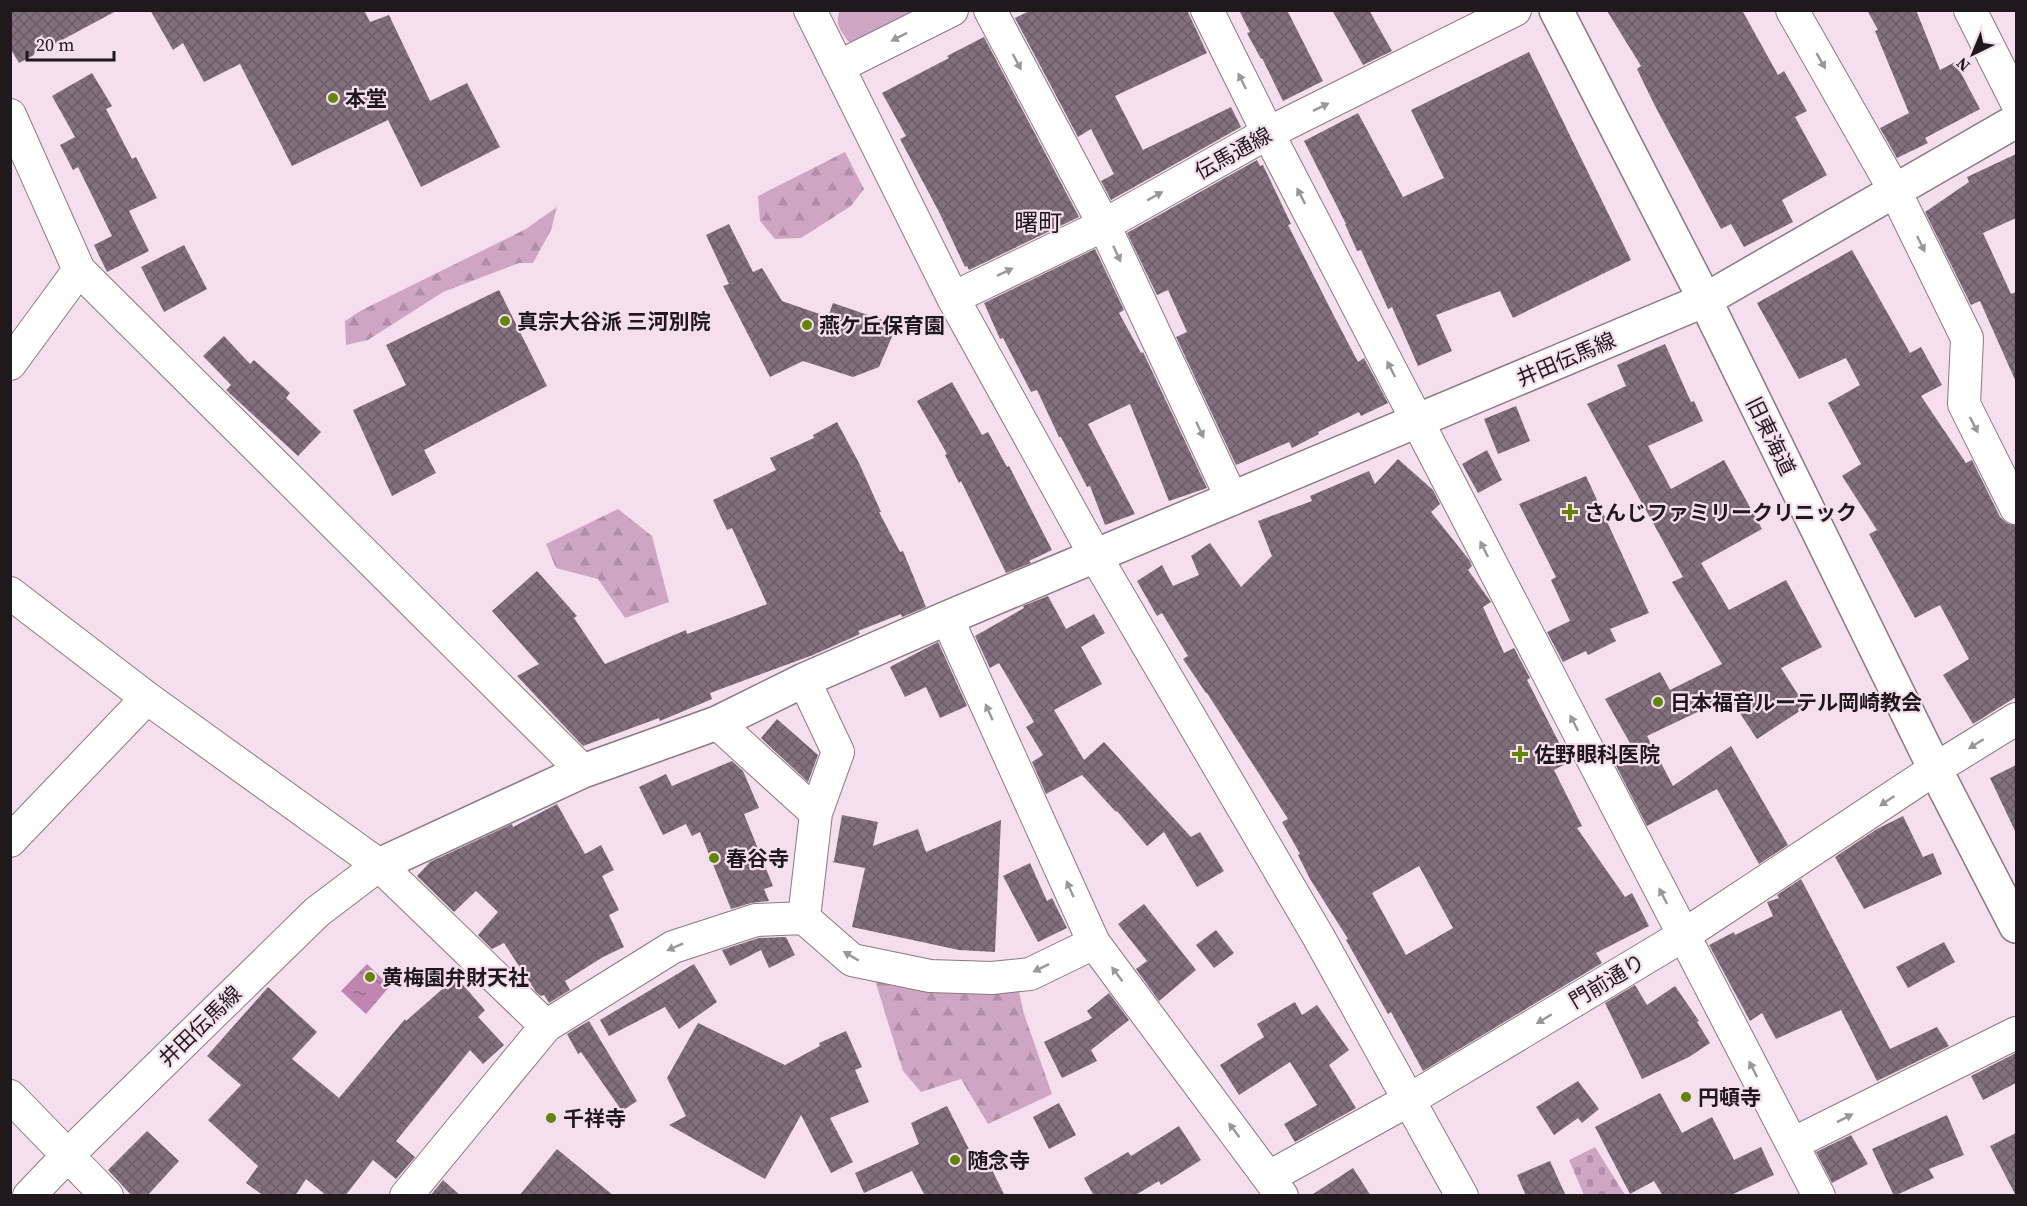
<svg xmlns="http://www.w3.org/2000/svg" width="2027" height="1206" font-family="'Source Serif 4','Noto Sans JP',serif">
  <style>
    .forest { fill: url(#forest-firs) }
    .cemetery { fill: url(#cemetery-stones) }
    .garden { fill: #cea6c3 }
    .water { fill: url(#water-ripples) }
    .building { fill: url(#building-cross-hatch); fill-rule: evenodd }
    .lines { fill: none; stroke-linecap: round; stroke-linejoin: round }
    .street-casing { stroke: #8b7886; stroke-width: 34 }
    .secondary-casing { stroke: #8b7886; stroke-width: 36 }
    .street { stroke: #fff; stroke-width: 32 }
    .secondary { stroke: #fff; stroke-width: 33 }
    .oneway { fill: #9a9799 }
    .poi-dot { fill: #628604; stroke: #f5dfef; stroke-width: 2 }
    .labels { text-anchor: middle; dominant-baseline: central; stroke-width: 4.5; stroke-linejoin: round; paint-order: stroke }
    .poi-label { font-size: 21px; font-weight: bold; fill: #1f181d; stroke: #f5dfef; text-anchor: start }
    .street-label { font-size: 21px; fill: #1f181d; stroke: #f5dfef }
    .quarter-label { font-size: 24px; fill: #1f181d; stroke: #f5dfef }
  </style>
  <defs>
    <pattern id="forest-firs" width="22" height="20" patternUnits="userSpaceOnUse" patternTransform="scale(1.5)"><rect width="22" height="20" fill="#cea6c3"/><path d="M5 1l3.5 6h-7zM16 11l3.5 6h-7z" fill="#b08ea7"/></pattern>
    <pattern id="cemetery-stones" width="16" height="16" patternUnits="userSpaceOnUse" patternTransform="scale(1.5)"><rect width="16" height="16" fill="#cea6c3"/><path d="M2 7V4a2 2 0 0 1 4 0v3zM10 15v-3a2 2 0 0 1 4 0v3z" fill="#b08ea7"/></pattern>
    <pattern id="water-ripples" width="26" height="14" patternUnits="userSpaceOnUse" patternTransform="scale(1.5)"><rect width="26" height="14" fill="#be85b0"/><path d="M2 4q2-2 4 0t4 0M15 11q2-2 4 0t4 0" fill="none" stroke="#9a6c8f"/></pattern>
    <pattern id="building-cross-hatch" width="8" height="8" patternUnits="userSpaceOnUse" patternTransform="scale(1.5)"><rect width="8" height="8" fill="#83707e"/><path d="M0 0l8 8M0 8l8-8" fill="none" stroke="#6b5b67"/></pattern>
  </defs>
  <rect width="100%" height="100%" fill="#f5dfef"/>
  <path class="forest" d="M845,152L864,189L851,206L801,238L775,239L760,221L758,196Z
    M557,207L551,230L533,263H519L443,292L368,340L346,345L345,321L362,310L526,229Z
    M618,509L652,536L669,602L625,618L598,579L556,568L546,544Z
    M874,977L1018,987L1024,1014L1052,1094L988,1124L961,1079L921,1092L903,1071Z"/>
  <path class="cemetery" d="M1595,1147L1625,1195H1584L1569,1160Z"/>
  <path class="garden" d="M840,10L931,11L867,43L849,42C841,32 834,23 840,10Z"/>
  <path class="water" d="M367,964L390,986L366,1014L341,991Z"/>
  <path class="building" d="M10,10H118L19,63L10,48Z
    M150,10H364L370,22L389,15L430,101L467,83L500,147L421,187L388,120L292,166L240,64L204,82L183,43L173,50Z
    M1031,10H1187L1207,53L1115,96L1143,150L1231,107L1241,127L1111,200L1101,181L1114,174L1091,129L1078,137L1015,18Z
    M1239,10H1287L1323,81L1283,101L1262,58L1261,59L1247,33L1250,32Z
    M1332,10H1369L1392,51L1363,65Z
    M1742,10L1778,75L1784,71L1807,111L1795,117L1827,175L1782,200L1793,222L1744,247L1731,224L1721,229L1655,106L1637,69L1641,66L1607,11Z
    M1867,10H1916L1940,70L1955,62L1980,109L1925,138L1928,143L1897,158L1880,128L1909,113L1875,31L1878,30Z
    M984,37L1079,217L969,270L967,266L965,267L939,212L900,139L906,136L882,93L949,58L947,56Z
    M1529,52L1631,260L1513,318L1500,291L1436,315L1452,351L1418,366L1392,307L1388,309L1361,250L1357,251L1345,224H1346L1304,141L1358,113L1403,197L1444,178L1411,110Z
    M92,73L112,106L106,109L132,159L136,157L157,198L129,211L149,251L107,272L94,245L112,236L78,167L73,170L60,145L75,137L52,96Z
    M2016,154V218L1983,233L2011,294L2016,292V382L1980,301L1971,305L1925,212L1969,182L1967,177Z
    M1257,160L1260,166L1263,165L1291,224L1288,225L1335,318L1358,362L1364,358L1388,403L1361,416L1359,412L1318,432L1319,434L1292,448L1289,442L1236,465L1176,337L1187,332L1168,290L1157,295L1127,233Z
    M729,224L753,272L762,268L782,301L828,317L833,303L897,325L879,367L853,377L803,361L770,377L723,286L729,284L706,235Z
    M184,245L207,289L164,312L141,267Z
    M1095,249L1124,310L1119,313L1141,353L1143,352L1207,488L1169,501L1130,404L1088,424L1135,514L1105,525L1090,486L1087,487L1061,437H1059L1037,390L1031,392L1003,338L1000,339L984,303Z
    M1852,250L1910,353L1921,347L1942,385L1921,396L1966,463L1972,460L2000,517L2007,523L2016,526V697L1973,724L1943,675L1969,659L1940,605L1915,618L1869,534L1877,530L1842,476L1861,464L1828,403L1860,385L1846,358L1799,379L1757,303Z
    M499,290L547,386L424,450L436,473L392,496L353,410L406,385L386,345Z
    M224,336L250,364L254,360L290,393L286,398L321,432L298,456L226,390L231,385L203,356Z
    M1665,344L1691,402L1694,401L1703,421L1648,446L1671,489L1724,460L1762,529L1701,563L1729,610L1786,580L1822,647L1781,668L1806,707L1757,739L1729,697L1647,736L1673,786L1731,746L1788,845L1759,864L1717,789L1647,826L1610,754L1630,743L1605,699L1660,672L1670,690L1722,664L1672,582L1683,577L1587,404L1626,386L1617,365Z
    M952,382L982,435L988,432L1007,467L1009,466L1052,550L1029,561L1031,563L1006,573L961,481L959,483L945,455L947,454L917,401Z
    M1516,406L1530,441L1498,454L1484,419Z
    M837,422L859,463L881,512H879L900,552L903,551L926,607L902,617L901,614L858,631L860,634L813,655L710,693L712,699L660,721L659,718L583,746L517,676L539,664L492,611L537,571L577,616L574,618L605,664L686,630L687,634L767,604L732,528L727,530L713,500L776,470L770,458L814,438L813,435Z
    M1487,450L1502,480L1478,493L1462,464Z
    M1398,459L1433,490L1440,504L1431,512L1470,561L1472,566L1468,570L1491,602L1483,607L1504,653L1514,648L1530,678L1527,680L1569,762L1554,770L1582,826L1577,828L1625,897L1632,893L1649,926L1596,953L1602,963L1423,1071L1391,1012L1388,1014L1346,940L1348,939L1310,879L1298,855L1300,854L1282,822L1288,819L1207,693H1206L1183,659L1188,656L1162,613L1157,616L1137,581L1162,565L1173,586L1199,575L1191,556L1210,543L1241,587L1272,556L1258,521L1312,501L1310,496L1369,471L1375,484ZM1419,866L1453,928L1406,955L1372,893Z
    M1586,476L1649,613L1610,629L1616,641L1588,655L1586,651L1563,662L1547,632L1570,621L1551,580L1556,577L1519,504Z
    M1048,596L1066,629L1094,614L1105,633L1081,647L1102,684L1054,710L1084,760L1104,742L1191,837L1200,832L1224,871L1197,887L1164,832L1147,846L1117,811L1116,812L1082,775L1046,794L1032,762L1043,755L1026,727L1034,722L999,663L990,668L975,636L1024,608L1023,606Z
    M938,642L967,706L940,718L926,687L905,697L890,667Z
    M777,719L818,755L808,782L761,738Z
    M732,761L743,771L759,808L744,814L773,886L764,889L769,901L751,903L731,909L700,832L692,836L686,824L663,835L639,787L666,774L672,786Z
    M2016,765V833L1990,778Z
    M557,804L585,854L601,845L614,870L602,876L619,910L609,915L624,947L603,957L565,981L570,990L549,1003L544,995L541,996L536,992L504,943L492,949L478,935L498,912L476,891L454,912L417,876L430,862L512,824L513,827Z
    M842,815L878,822L873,846L918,829L926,852L1001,820L995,952L959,950L852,927L865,868L832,862L834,861Z
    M1903,816L1923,857L1933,853L1942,874L1864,909L1835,857L1877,829Z
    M1030,863L1047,901L1052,898L1067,928L1038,942L1003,876Z
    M1801,879L1890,1049L1937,1027L1949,1046L1877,1081L1841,1010L1776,1039L1762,1013L1750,1021L1709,945L1734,932L1735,935L1773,916L1767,902L1779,898L1777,895Z
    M1144,904L1196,970L1159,1001L1136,969L1147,961L1118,924Z
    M1216,930L1234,953L1214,968L1196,945Z
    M786,937L795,955L769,968L761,950L730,966L722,950L759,938Z
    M1944,942L1955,962L1908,988L1896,967Z
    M694,964L717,1002L679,1029L665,1007L609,1036L600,1020Z
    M456,977L485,1010L478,1017L504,1045L483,1064L470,1050L396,1141L415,1157L396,1179L373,1160L345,1196H327L306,1179L295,1196H264L246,1183L258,1166L208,1120L241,1085L207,1056L268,987L317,1032L292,1059L339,1098L405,1019L406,1021Z
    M1635,985L1647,1005L1675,986L1699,1021L1697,1022L1710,1043L1689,1057L1642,1079L1605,1003Z
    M1109,993L1129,1020L1091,1050L1097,1061L1062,1078L1044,1042L1092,1018L1087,1011Z
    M1295,1002L1302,1015L1317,1005L1349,1050L1329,1065L1356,1108L1295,1142L1284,1124L1317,1105L1290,1062L1239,1095L1220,1065L1264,1037L1257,1024Z
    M589,1021L637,1101L622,1111L581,1052L578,1054L567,1034Z
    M698,1023L785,1065L820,1046L819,1043L846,1031L862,1067L855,1070L869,1102L830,1118L853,1162L831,1173L801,1115L765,1179L669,1125L686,1116L667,1078Z
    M2016,1053V1083L1983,1100L1971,1076Z
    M1578,1081L1599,1109L1582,1123L1578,1118L1554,1135L1536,1107Z
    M1660,1093L1682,1133L1712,1117L1734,1160L1761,1147L1774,1175L1729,1196H1663L1654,1181L1630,1194L1595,1127Z
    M1059,1103L1076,1135L1049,1149L1033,1117Z
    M947,1106L977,1165L987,1160L1005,1196H925L912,1171L864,1193L855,1173L919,1144L911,1123Z
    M1947,1115L1964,1155L1929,1169L1934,1178L1894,1196L1872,1149Z
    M1179,1126L1201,1160L1161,1185L1159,1181L1134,1196H1094L1084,1178L1128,1152L1131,1156Z
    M147,1131L179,1161L147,1196H132L108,1170Z
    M2016,1133V1196L1990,1146Z
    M1851,1135L1868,1164L1832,1183L1816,1152Z
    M557,1149L614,1196H519Z
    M1550,1161L1566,1196H1526L1517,1175Z
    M1353,1168L1371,1196H1310Z
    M443,1180L461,1196H430Z"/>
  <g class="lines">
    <g class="street-casing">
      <path id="street" d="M810,10L953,298L1096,557L1318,936L1462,1196
        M990,10L1104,225L1232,499
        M1207,10L1268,133L1819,1196
        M1792,10L1895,191L1967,338L1964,404L2016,508
        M1970,10L2016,101
        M838,67L952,10
        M10,115L79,270L583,771
        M953,298L1104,225L1268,133L1515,10
        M10,364L79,270
        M10,593L147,698L379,865L546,1026
        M947,618L1094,943L1282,1196
        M717,723L816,813
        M10,841L147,698
        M804,918L816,813L838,752L804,680
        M10,1096L107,1196
        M1792,1144L2016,1033
        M1269,1177L1409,1100L1684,935L1935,769L2016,719
        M29,1196L69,1154L317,912L379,865
        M406,1196L546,1026L673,947L756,920L804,918L852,960L930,976L992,978L1030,974L1094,943"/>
    </g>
    <g class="secondary-casing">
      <path id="secondary" d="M1556,10L1705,300L1935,769L2016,926
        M379,865L583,771L717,723L804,680L947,618L1705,300L2016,121"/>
    </g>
    <use href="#street" class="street"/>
    <use href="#secondary" class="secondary"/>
  </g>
  <defs><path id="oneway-solid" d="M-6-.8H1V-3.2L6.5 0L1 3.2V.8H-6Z" transform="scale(1.5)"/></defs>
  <g class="oneway">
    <use href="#oneway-solid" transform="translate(899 37) rotate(153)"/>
    <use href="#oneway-solid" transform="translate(1821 61) rotate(60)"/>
    <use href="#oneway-solid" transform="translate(1017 62) rotate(62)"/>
    <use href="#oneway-solid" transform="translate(1242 81) rotate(-116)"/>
    <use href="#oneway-solid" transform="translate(1321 107) rotate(-26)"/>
    <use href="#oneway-solid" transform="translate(1155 196) rotate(-29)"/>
    <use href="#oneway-solid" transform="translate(1301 196) rotate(-117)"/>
    <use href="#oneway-solid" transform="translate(1921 244) rotate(64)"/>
    <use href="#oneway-solid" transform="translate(1117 254) rotate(65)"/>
    <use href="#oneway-solid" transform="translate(1005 272) rotate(-26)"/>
    <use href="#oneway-solid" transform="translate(1391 369) rotate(-117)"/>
    <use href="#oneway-solid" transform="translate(1974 425) rotate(63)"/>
    <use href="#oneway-solid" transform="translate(1200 430) rotate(65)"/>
    <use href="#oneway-solid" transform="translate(1484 549) rotate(-117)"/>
    <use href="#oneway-solid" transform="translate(989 712) rotate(-114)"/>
    <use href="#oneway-solid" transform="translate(1574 723) rotate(-117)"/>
    <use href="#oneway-solid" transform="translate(1976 744) rotate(148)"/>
    <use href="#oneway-solid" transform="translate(1887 801) rotate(146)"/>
    <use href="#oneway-solid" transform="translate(1070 889) rotate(-114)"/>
    <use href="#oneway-solid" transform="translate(1663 896) rotate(-117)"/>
    <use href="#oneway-solid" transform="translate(675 947) rotate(156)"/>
    <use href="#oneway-solid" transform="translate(851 956) rotate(-149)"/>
    <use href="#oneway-solid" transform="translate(1041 968) rotate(154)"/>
    <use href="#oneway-solid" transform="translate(1117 974) rotate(-127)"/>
    <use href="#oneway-solid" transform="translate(1544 1019) rotate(149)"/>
    <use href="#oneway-solid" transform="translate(1753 1069) rotate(-117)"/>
    <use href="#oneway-solid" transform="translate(1845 1118) rotate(-27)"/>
    <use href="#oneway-solid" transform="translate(1234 1130) rotate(-127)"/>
  </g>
  <g class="poi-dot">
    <circle cx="333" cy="98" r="6"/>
    <circle cx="505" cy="321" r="6"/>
    <circle cx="807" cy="325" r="6"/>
    <path d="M1567 503h6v6h6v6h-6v6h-6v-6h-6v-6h6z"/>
    <circle cx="1658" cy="702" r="6"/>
    <path d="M1517 745h6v6h6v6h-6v6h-6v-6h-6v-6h6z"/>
    <circle cx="714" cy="858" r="6"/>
    <circle cx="370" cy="977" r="6"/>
    <circle cx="1686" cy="1097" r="6"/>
    <circle cx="551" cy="1118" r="6"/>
    <circle cx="955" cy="1160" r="6"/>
  </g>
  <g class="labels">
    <g class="poi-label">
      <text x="345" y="98">本堂</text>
      <text x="517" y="321">真宗大谷派 三河別院</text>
      <text x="819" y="325">燕ケ丘保育園</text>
      <text x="1584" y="512">さんじファミリークリニック</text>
      <text x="1670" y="702">日本福音ルーテル岡崎教会</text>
      <text x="1534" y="754">佐野眼科医院</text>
      <text x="726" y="858">春谷寺</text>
      <text x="382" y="977">黄梅園弁財天社</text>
      <text x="1698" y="1097">円頓寺</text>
      <text x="563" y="1118">千祥寺</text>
      <text x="967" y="1160">随念寺</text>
    </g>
    <g class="street-label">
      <text transform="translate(1233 153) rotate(-29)">伝馬通線</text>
      <text transform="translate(1566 359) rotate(-23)">井田伝馬線</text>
      <text transform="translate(1771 436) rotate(64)">旧東海道</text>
      <text transform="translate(1607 981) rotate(-31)">門前通り</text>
      <text transform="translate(200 1026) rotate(-44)">井田伝馬線</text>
    </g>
    <g class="quarter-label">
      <text x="1038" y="222">曙町</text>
    </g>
  </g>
  <rect width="2027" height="1206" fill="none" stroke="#1f181d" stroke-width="24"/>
  <g transform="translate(1973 54) rotate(223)" stroke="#f5dfef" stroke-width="4.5" paint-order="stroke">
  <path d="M0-4.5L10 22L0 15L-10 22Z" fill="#1f181d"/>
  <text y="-9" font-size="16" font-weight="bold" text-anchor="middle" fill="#1f181d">N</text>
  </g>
  <path d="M27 51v9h87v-9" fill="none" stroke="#1f181d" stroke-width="3"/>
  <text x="36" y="51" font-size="18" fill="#1f181d" stroke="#f5dfef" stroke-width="4.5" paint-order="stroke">20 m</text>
</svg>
